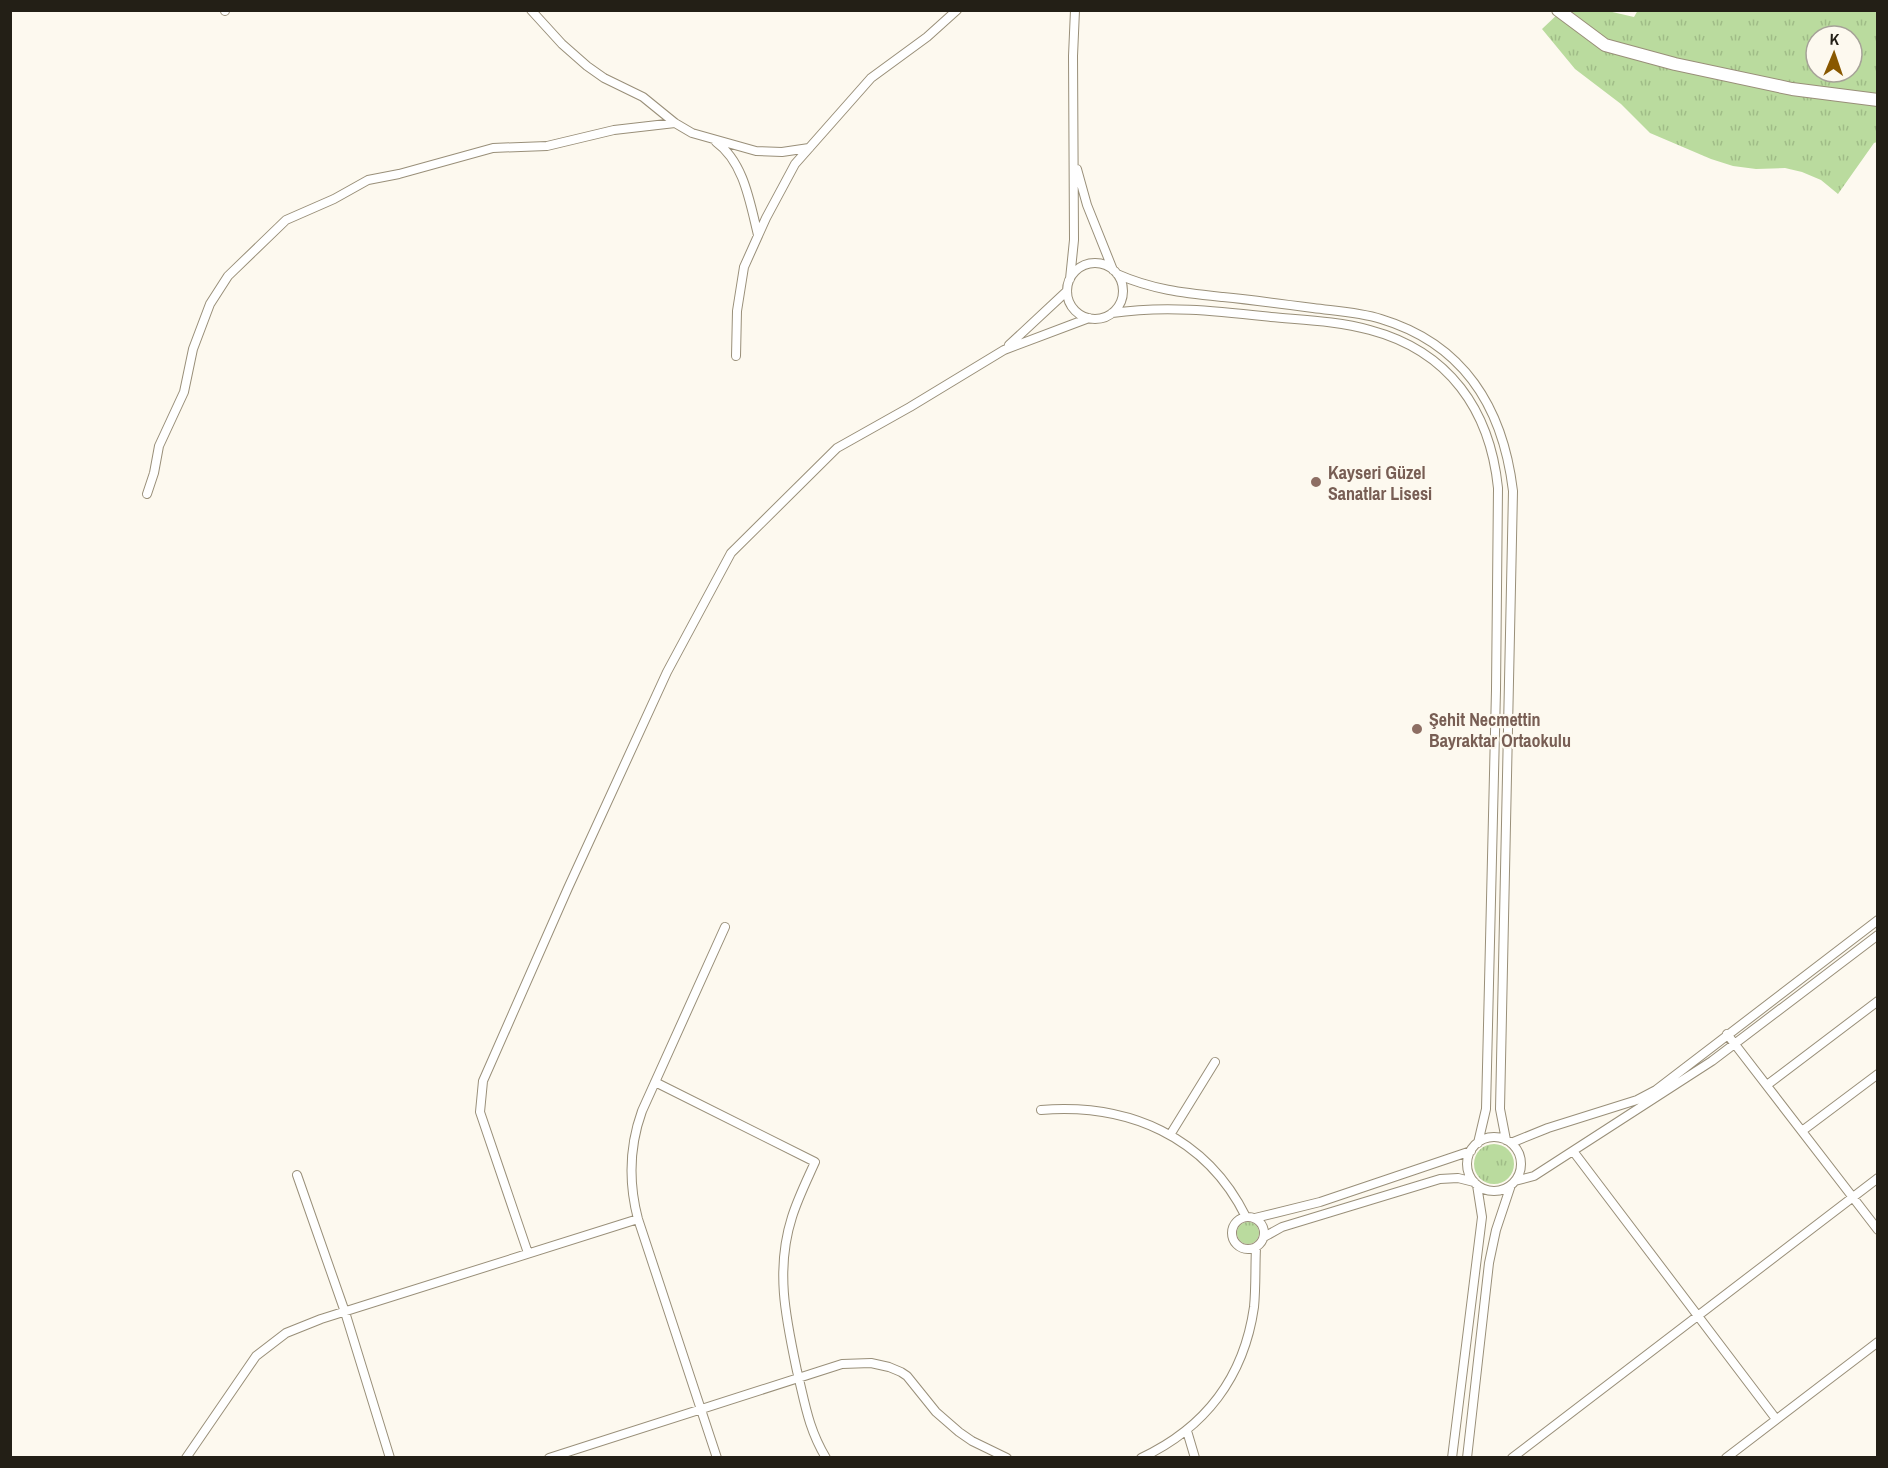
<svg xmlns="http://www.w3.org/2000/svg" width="1888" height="1468" font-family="'Archivo Narrow',sans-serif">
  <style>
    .grass { fill: url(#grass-tufts); fill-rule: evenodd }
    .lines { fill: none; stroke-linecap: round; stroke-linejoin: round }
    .street-casing { stroke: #998f79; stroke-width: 10 }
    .secondary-casing { stroke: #998f79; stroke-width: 14 }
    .street { stroke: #fff; stroke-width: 8 }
    .secondary { stroke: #fff; stroke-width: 12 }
    .education-dot { fill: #8d6e63; stroke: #fdf9ef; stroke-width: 2 }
    .labels { text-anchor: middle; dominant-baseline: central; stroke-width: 4.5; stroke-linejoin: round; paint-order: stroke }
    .education-label { font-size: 18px; font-weight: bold; fill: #785e54; stroke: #fdf9ef; text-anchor: start }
  </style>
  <defs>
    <pattern id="grass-tufts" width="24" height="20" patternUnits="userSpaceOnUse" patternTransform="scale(1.5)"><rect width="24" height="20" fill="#badb9e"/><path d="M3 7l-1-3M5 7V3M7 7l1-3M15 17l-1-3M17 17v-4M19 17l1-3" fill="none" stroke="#a0bc87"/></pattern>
  </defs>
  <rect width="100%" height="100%" fill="#fdf9ef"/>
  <path class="grass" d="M1638,10L1877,11V142L1874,143L1838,194L1821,180L1802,172L1785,168L1756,169L1733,166L1711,159L1650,133L1621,104L1575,69L1542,29L1561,11H1608L1634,17ZM1816,36H1852V72H1816Z
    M1474 1164a20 20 0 1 1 40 0a20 20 0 1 1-40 0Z
    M1237 1233a11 11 0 1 1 22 0a11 11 0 1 1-22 0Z"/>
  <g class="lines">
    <g class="street-casing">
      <path id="street" d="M225,10V11
        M531,10L562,44L587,66L604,78L643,97L675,123L692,133L756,151L782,152L809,148
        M716,142C744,162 750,203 758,235
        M1077,169L1087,205L1113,270
        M1067 291a28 28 0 1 1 56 0a28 28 0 1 1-56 0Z
        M1117,274C1153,290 1185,293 1223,297C1253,300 1283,304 1313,308C1336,311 1359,312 1381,319C1464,344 1503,408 1513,491L1500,1109L1506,1140
        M1070,279L1074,240L1073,56L1075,10
        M1112,313C1166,305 1217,311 1271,317C1303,320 1338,321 1370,330C1449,351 1490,410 1498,488L1496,690L1486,1109L1478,1143
        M1009,345L1067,291
        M736,356L737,311L744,267L766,218L795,164L871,78L927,37L957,10
        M147,494L154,473L159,446L184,392L193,349L210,304L228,276L286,220L334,199L368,180L399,174L493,148L547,146L614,130L675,123
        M1727,1034L1878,1230
        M655,1082L815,1162C807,1180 798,1198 792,1217C775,1270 786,1319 797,1371C805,1403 808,1428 826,1458
        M1767,1085L1878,1001
        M1041,1110C1128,1103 1206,1136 1246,1217
        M1802,1131L1878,1074
        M1170,1135L1215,1062
        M1467 1164a27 27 0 1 1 54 0a27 27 0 1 1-54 0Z
        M1511,1143L1548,1128L1637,1100L1656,1090L1878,920
        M1573,1151L1776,1419
        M297,1175L345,1312L390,1458
        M1515,1181L1534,1176L1712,1061L1878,935
        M1232 1233a16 16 0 1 1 32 0a16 16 0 1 1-32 0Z
        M1255,1218L1320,1202L1471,1151
        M1264,1237L1282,1227L1440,1179L1458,1178L1474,1182
        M528,1253L480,1112L483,1081L568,888L667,672L731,553L837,448L910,407L1004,350L1089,318
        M1187,1431L1195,1458
        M186,1458L256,1356L286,1333L321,1319L638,1219
        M549,1458L842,1364L871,1363L889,1367L901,1372L907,1376L936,1412L959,1432L972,1441L1007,1458
        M717,1458L638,1219C628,1181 629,1147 642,1111L725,927
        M1141,1458C1205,1428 1244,1377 1254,1307C1256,1287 1255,1267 1256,1248
        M1452,1458L1482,1217L1477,1185
        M1467,1458L1489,1263L1496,1230L1511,1185
        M1512,1458L1878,1178
        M1726,1458L1878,1342"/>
    </g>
    <g class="secondary-casing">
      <path id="secondary" d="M1558,10L1605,45L1675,64L1792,89L1878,100"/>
    </g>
    <use href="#street" class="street"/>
    <use href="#secondary" class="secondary"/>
  </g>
  <g class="education-dot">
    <circle cx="1316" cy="482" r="6"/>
    <circle cx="1417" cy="729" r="6"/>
  </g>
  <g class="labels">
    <g class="education-label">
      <text x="1328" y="472">Kayseri Güzel<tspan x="1328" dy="21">Sanatlar Lisesi</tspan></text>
      <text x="1429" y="719">Şehit Necmettin<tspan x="1429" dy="21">Bayraktar Ortaokulu</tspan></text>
    </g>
  </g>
  <rect width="1888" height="1468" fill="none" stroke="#231f16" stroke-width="24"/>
  <g transform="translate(1834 54) rotate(2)"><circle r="28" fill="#fdf9ef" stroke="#a6a298" stroke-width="1.5"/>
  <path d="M0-4.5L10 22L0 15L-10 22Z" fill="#895800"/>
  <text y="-9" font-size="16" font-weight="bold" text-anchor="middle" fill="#231f16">K</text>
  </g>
</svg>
